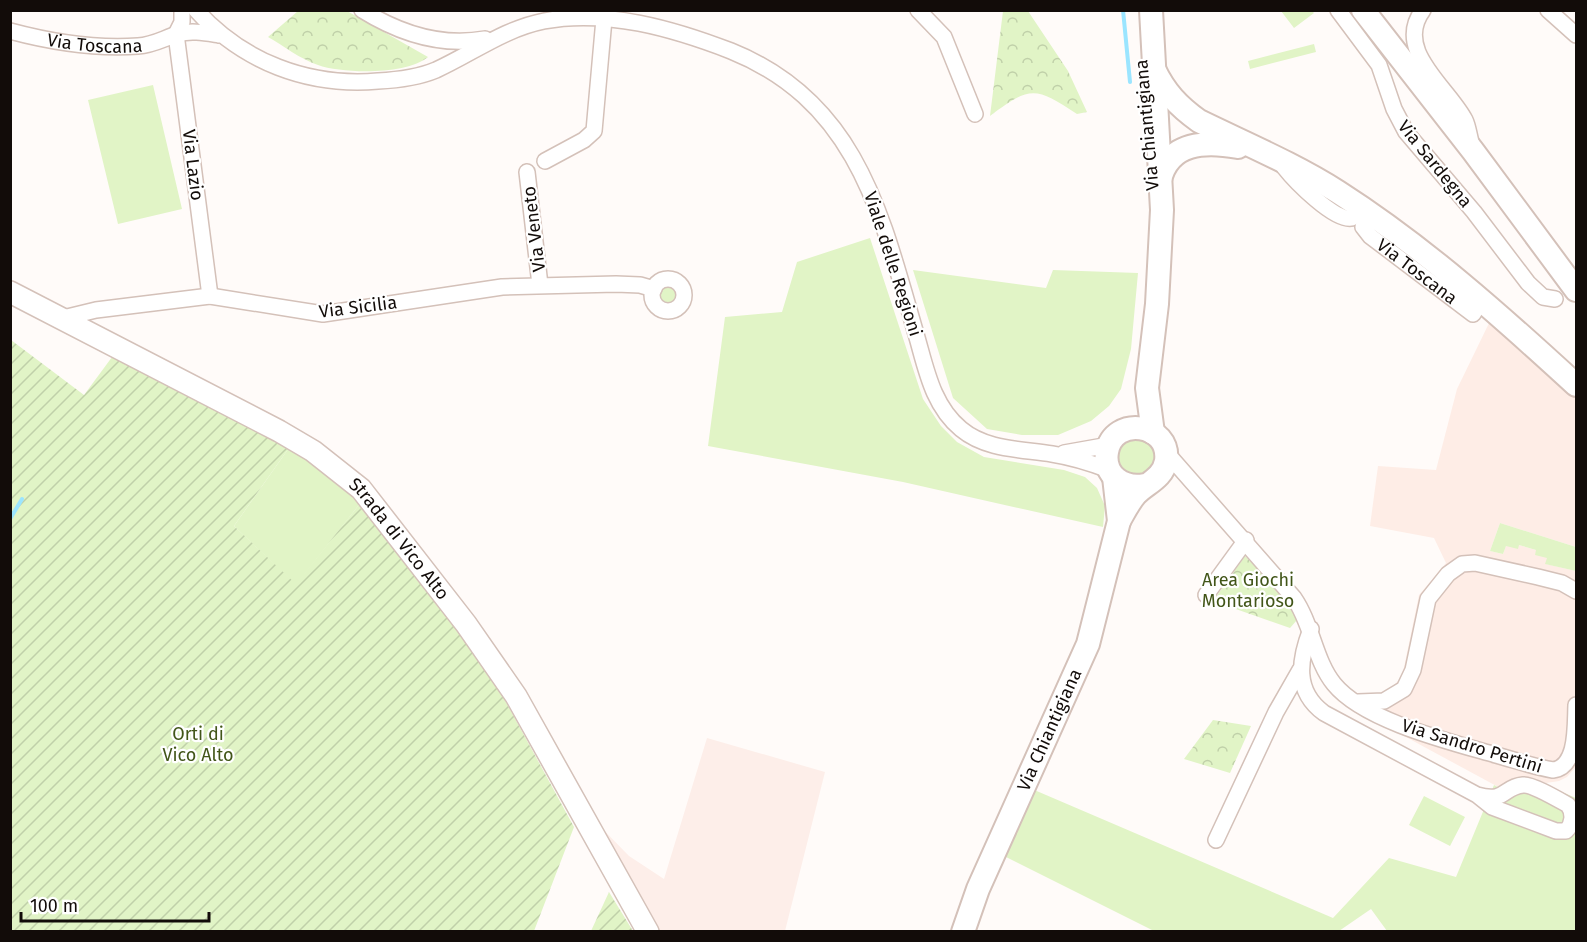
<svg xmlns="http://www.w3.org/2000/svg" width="1587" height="942" font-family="'Fira Sans',sans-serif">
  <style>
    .built { fill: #feede6 }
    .industrial { fill: #fdeee9 }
    .grass { fill: #e1f4c6 }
    .forest { fill: url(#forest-crowns) }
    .garden { fill: url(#garden-furrows) }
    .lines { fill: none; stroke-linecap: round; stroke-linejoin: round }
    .stream { stroke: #9be5ff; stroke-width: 4 }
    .street-casing { stroke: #d4c1b9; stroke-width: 18 }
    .secondary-casing { stroke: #d4c1b9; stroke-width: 24 }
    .primary-casing { stroke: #d4c1b9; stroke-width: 26 }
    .street { stroke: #fff; stroke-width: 15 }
    .secondary { stroke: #fff; stroke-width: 21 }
    .primary { stroke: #fff; stroke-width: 22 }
    .labels { text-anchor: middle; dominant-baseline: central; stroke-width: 4.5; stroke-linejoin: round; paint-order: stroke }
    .street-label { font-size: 18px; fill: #120c09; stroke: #fff }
    .park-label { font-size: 18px; fill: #425619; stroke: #fff }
  </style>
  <defs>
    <pattern id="forest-crowns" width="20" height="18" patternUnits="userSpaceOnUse" patternTransform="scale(1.5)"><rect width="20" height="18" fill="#e1f4c6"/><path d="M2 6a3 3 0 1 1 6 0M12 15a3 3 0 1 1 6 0" fill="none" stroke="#c0d0a9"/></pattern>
    <pattern id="garden-furrows" width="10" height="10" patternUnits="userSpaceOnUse" patternTransform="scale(1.5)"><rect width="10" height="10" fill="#e1f4c6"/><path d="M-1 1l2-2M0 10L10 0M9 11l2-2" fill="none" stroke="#c0d0a9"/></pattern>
  </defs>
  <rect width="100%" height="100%" fill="#fffbf9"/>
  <path class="built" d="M1492,317L1576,397V547L1500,523L1490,551L1503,554L1506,546L1519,545L1536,550L1548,558L1546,564L1576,571V767L1567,777L1559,781L1546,783L1527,777L1502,789L1367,716L1379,693L1389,690L1402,677L1419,595L1446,563L1434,538L1370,526L1378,466L1436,470L1457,389Z"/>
  <path class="industrial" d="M707,738L825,772L785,931H654L591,817L629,856L664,879Z"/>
  <path class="grass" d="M1281,11H1312L1314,13L1294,28Z
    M1314,44L1316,52L1250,69L1248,61Z
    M153,85L182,209L118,224L88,100Z
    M870,238L923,399L941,426L957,442L984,457L1064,470L1085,477L1097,488L1105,506L1103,527L903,482L708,446L725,317L782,312L797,262Z
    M913,270L1046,288L1053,270L1138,273L1131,349L1121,389L1109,406L1091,421L1058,435H1022L987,429L953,398Z
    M660 295a8 8 0 1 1 16 0a8 8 0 1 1-16 0Z
    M1134,433L1157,448L1154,469L1135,479L1116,468L1115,446Z
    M291,445L362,501L296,585L234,526Z
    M1500,523L1576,547V571L1545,564L1547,558L1535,555L1536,550L1519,545L1518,549L1506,546L1503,554L1490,551Z
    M1527,777L1576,798V931H1387L1371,909L1339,931H1154L1002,855L1032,789L1333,918L1389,858L1456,877L1494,785L1502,789Z
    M1424,796L1465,817L1450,846L1409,825Z"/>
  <path class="forest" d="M298,11H347L428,57C407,75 343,74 318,65C300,59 284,46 268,37Z
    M1003,11H1028L1068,71L1087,112L1077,114C1035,86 1030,86 990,116Z
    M1245,556C1263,574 1290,594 1297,620L1290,628L1213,601Z
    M1213,720L1251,726L1230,773L1184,759Z"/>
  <path class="garden" d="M11,340L84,395L115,353L291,445L234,526L296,584L362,501L481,656L574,827L534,931L11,932Z
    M609,892L633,931H591Z"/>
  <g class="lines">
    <path class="stream" d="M1123,10L1130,82
      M10,519L22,499"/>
    <g class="street-casing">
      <g id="street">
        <path d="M196,10C243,62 308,87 378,81C398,80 417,78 436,70C473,53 504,29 544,21C606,9 674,29 731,51C858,102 882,217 916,334C926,368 932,405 961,429C986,450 1021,449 1052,454C1071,457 1091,463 1109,470"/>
        <path d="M362,10C399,33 441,47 485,39"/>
        <path d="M918,10L944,37L975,114"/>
        <path d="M1338,10L1379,65L1394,109L1406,132L1474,212L1528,283L1543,297L1555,299"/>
        <path d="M1423,10C1393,50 1448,87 1465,120C1468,126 1469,135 1471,142"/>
        <path d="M1548,10L1576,35"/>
        <path id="s1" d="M10,31C51,42 96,49 138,46C154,45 164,38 178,34C191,30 206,33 219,35"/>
        <path d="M176,34L210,296"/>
        <path d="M176,34L182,22V10"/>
        <path d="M545,161L584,140L594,131L604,19"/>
        <path d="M1284,167C1295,181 1335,222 1352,218L1359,206"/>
        <path d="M527,172L540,285"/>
        <path id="s2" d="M1368,212L1363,227L1370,236L1473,314L1481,301"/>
        <circle cx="668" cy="295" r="16"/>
        <path d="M63,318L96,310L210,296L323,314L502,287L616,284L640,285L654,289"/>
        <path d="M1165,451L1294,598C1312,624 1315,661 1334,684C1364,721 1451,742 1496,755C1515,760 1534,767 1553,770C1578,767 1575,724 1576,705"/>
        <path d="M1064,453L1109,445"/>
        <path d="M1206,595L1246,540"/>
        <path d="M1311,629C1299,660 1294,691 1324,713L1477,795C1507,803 1502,787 1523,785C1532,784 1559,800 1568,805C1574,813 1573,824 1566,831H1556L1492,807L1477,795"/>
        <path d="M1358,702L1384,701L1404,689L1413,670L1428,599L1448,574L1462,564L1475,563L1538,577L1562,583L1576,591"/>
        <path d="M1216,840L1276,712L1300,670"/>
      </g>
    </g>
    <g class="secondary-casing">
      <g id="secondary">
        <path id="s3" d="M10,292L279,431L313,451L361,489L466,624L516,696L648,932"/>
      </g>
    </g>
    <g class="primary-casing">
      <g id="primary">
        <path d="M1151,10L1162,210L1157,304L1147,388L1153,433"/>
        <path d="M1363,10L1473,151L1576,290"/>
        <path d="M1154,69C1165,92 1178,106 1199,121C1246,144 1294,164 1338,192C1424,247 1502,317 1576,385"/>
        <path d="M1160,180C1169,142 1205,141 1238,147"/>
        <path d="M1119,521C1124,512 1129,502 1136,494C1147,483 1163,478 1166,461C1171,423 1113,415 1107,452C1103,476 1124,489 1145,485"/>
        <path id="s4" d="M963,932L978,889L1088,644L1119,521L1114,477"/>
      </g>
    </g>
    <use href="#street" class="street"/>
    <use href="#secondary" class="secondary"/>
    <use href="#primary" class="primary"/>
  </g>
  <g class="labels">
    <g class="street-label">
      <text stroke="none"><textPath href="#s1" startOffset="86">Via Toscana</textPath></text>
      <text transform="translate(1147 125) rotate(-95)">Via Chiantigiana</text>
      <text transform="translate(1435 164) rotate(51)">Via Sardegna</text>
      <text transform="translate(193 165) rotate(83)">Via Lazio</text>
      <text transform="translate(534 229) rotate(-97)">Via Veneto</text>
      <text transform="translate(893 264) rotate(72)">Viale delle Regioni</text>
      <text stroke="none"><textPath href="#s2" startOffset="86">Via Toscana</textPath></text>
      <text transform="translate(358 307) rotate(-7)">Via Sicilia</text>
      <text stroke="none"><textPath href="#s3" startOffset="466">Strada di Vico Alto</textPath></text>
      <text stroke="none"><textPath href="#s4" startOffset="220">Via Chiantigiana</textPath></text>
      <text transform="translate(1472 746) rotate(17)">Via Sandro Pertini</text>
    </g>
    <g class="park-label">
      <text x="1248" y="580">Area Giochi<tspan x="1248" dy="21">Montarioso</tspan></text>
      <text x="198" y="734">Orti di<tspan x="198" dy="21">Vico Alto</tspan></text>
    </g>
  </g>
  <rect width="1587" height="942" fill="none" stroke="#120c09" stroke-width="24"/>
  <path d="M21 912v9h188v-9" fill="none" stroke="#120c09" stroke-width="3"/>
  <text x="30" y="912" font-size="18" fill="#120c09" stroke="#ffffff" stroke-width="4.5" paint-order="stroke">100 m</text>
</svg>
